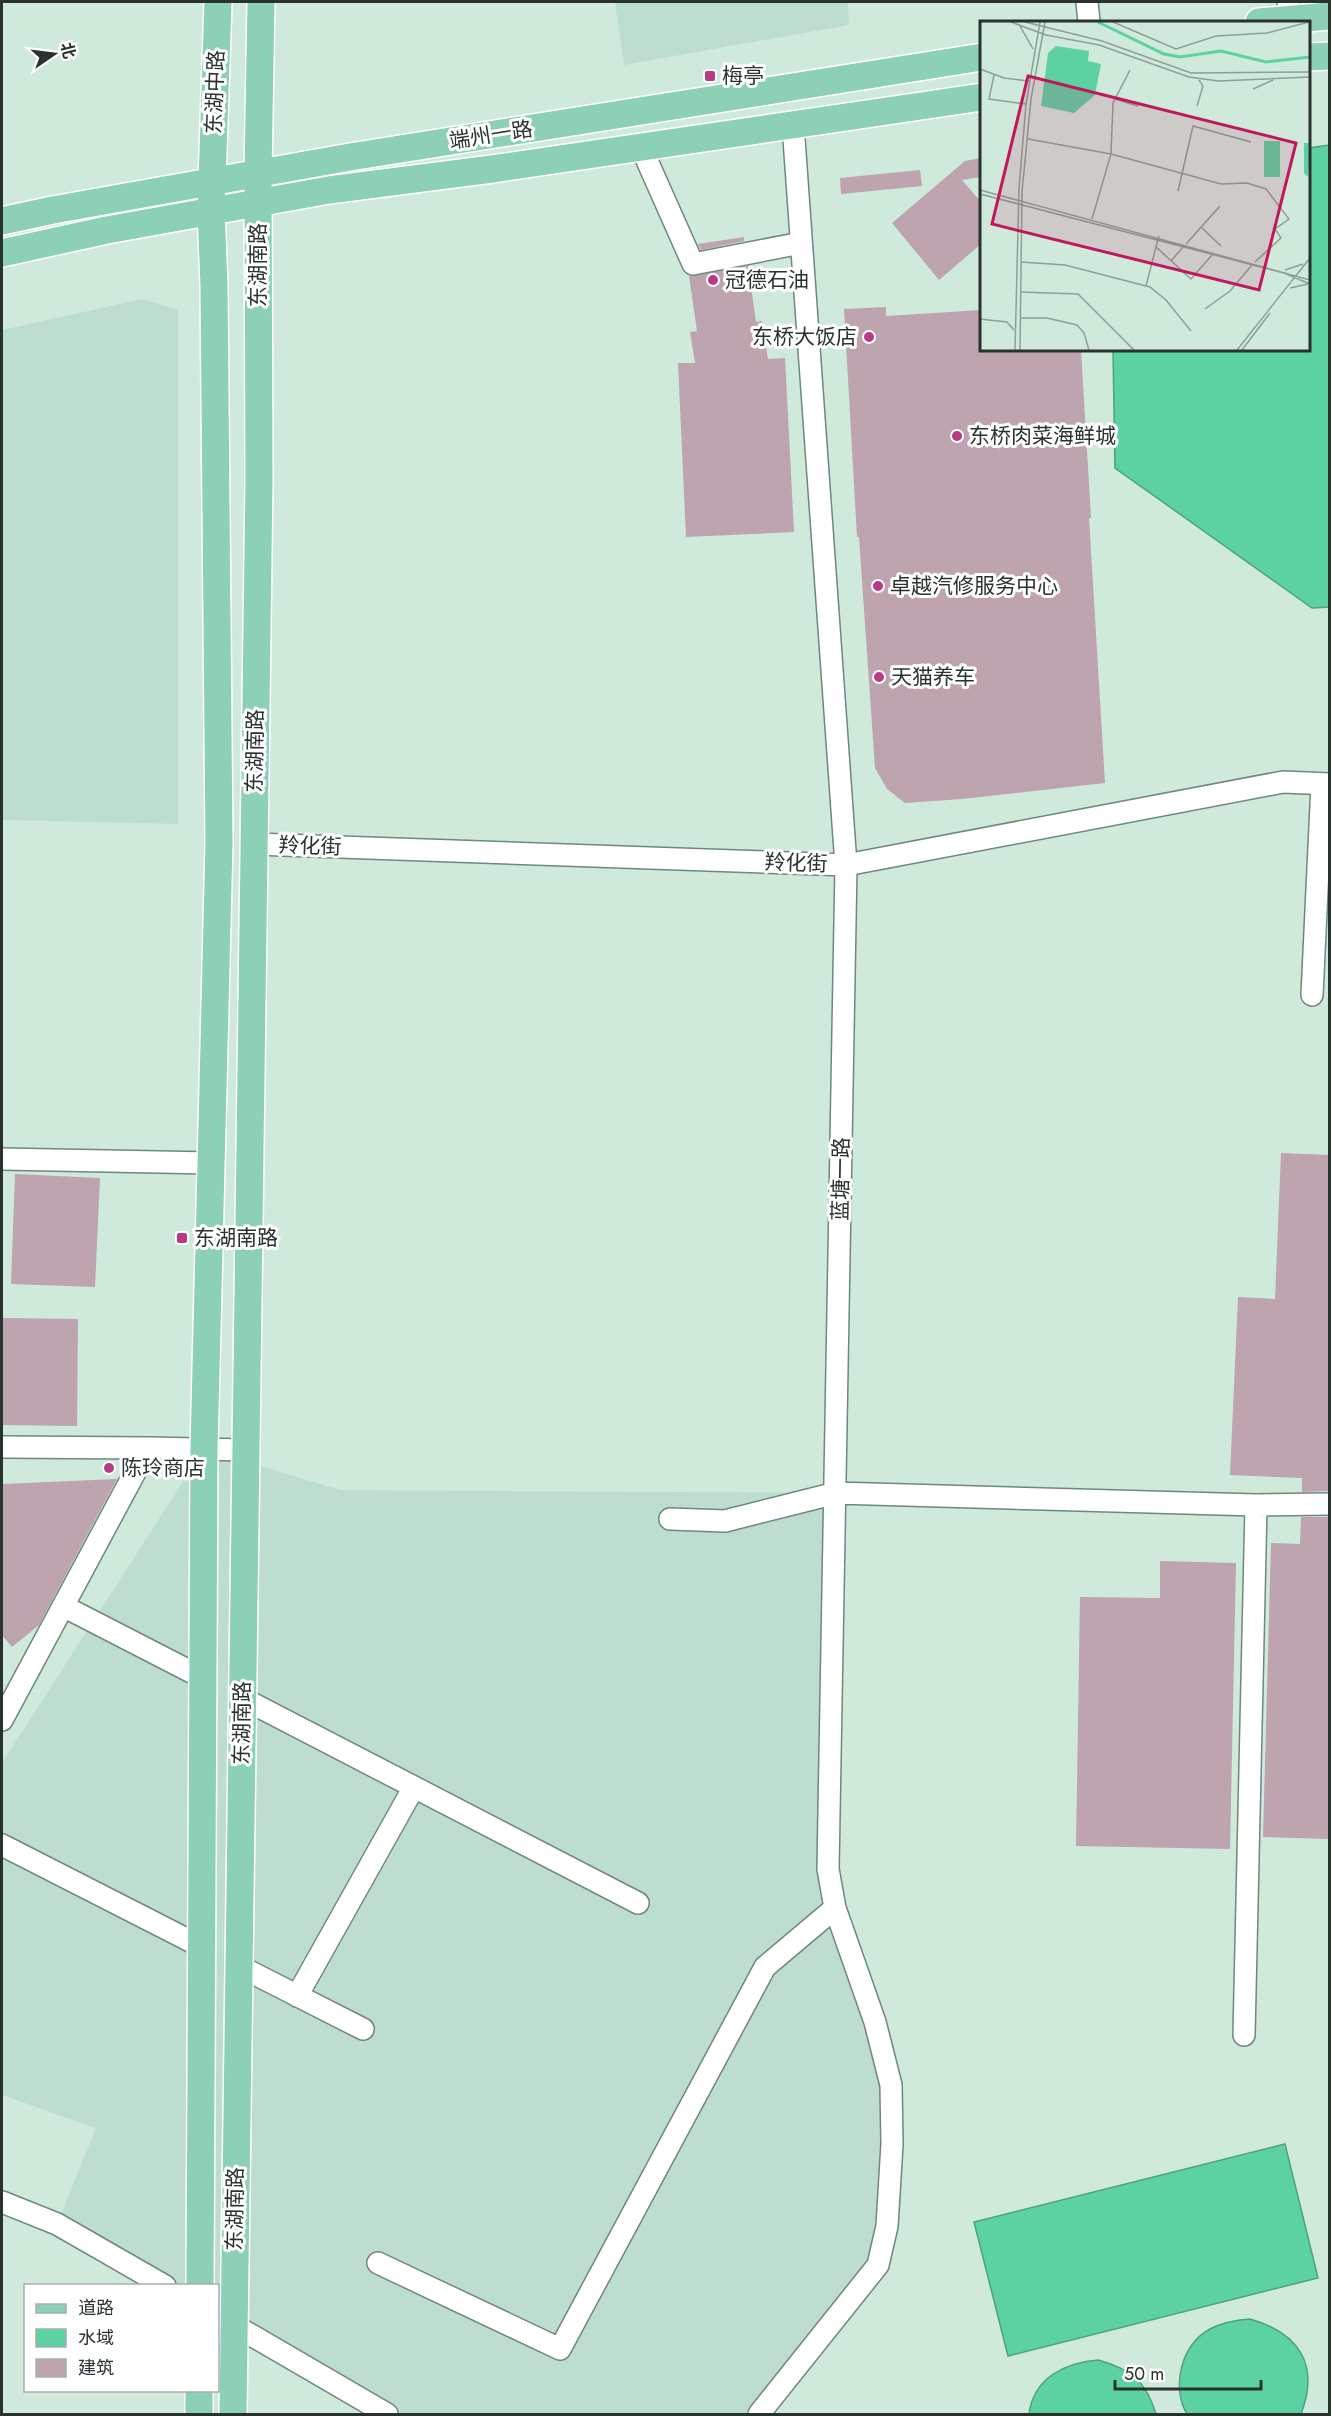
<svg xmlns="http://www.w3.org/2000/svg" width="1331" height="2416" font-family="Jost,'Noto Sans SC',sans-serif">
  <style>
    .built { fill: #bddece }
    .water { fill: #5cd2a2; stroke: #4da27f; stroke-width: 1.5 }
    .building { fill: #bda4af }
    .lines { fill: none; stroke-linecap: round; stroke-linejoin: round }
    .minor-casing { stroke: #70887c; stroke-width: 24 }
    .major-casing { stroke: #fff; stroke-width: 30 }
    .minor { stroke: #fff; stroke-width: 21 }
    .major { stroke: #8cd1b6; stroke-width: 27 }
    .poi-dot { fill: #ba3985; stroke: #fff; stroke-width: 2 }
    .labels { text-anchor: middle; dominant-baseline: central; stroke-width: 6; stroke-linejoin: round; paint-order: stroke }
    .poi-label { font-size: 21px; fill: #29332e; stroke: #fff; text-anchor: start }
    .street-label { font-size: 21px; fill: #29332e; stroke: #fff }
    .inset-river { fill: none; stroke: #5cd2a2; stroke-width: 3 }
    .inset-road { fill: none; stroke: #8da096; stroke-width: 1.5 }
    .view { fill: #c2185b; fill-opacity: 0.15; stroke: #c2185b; stroke-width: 3 }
    .inset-edge { fill: none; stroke: #29332e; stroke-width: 3 }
  </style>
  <rect width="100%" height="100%" fill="#cfe9db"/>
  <path class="built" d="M615,2H848L849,25L624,65Z
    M142,299L178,310V824L2,820V330Z
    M204,1449L340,1490L836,1493L828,1869L891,2085L878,2265L759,2414H387L218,2316V2286L165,2285L57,2224L96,2128L2,2095V1763Z"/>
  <path class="water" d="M1329,145L1330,607L1312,608L1115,468L1113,350H1308L1309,148Z
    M1285,2144L1318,2278L1008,2356L974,2222Z
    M1250,2319C1299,2333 1320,2365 1301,2414H1187C1171,2387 1181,2345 1210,2329C1223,2322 1236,2320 1250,2319Z
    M1098,2360C1131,2369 1146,2381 1156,2414H1029C1034,2377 1065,2363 1098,2360Z"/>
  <path class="building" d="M981,158V177L962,180L981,202V244L939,280L892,223L965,161Z
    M920,170L922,186L841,194L840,178Z
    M744,237V241L701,250L698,244Z
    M748,266L756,322L762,321L768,359L785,358L794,532L686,537L678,363H695L690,332L697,331L689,276Z
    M886,307V316L981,310V350H1081L1091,518H1089L1105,783L962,799L905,803L887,789L875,768L859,537H857L844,309Z
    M1281,1153L1329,1155V1491L1302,1492V1478L1230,1475L1238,1297L1275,1299Z
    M15,1174L100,1178L95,1287L11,1284Z
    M2,1318L78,1319L77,1426L2,1425Z
    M117,1479L39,1625L12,1647L2,1635V1484Z
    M1301,1517H1329V1839L1263,1837L1271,1543L1300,1544Z
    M1160,1561L1236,1563L1230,1849L1076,1846L1080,1597L1160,1598Z"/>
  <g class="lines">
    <g class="minor-casing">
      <path id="minor" d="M1087,2L1089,22
        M1288,2L1291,19
        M641,147L693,264L801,243
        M254,844L846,865L1283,782L1330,784
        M1312,995L1322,784
        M2,1159L211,1163
        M2,1447L148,1448
        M1256,1505L1330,1504
        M670,1519L725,1521L836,1493L1256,1505L1244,2035
        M63,1606L203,1678
        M242,1698L638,1903
        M2,1720L148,1448L246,1450
        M2,1845L202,1947
        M239,1966L363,2029
        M297,1996L414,1787
        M2,2202L57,2224L165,2286
        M378,2263L560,2349L765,1967L835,1908
        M234,2325L387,2414
        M759,2414L878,2265L887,2226L892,2144L891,2085L875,2022L835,1908L828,1869L846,865L793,125"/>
    </g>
    <g class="major-casing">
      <path id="major" d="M1259,22L1330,16
        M1308,57L1330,56
        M2,221L53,210L350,157L982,57
        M2,253L107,230L329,190L492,169L982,97
        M200,2286L204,1449L219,843L214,285L211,211L218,2
        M199,2414V2390
        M233,2414L259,480L258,174L261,2"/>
    </g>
    <use href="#minor" class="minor"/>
    <use href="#major" class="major"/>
  </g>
  <g class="poi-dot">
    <rect x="704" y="70" width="12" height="12" rx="3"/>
    <circle cx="713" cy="280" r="6"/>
    <circle cx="869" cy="337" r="6"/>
    <circle cx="957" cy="436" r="6"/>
    <circle cx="878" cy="586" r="6"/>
    <circle cx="879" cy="677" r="6"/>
    <rect x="176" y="1232" width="12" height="12" rx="3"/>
    <circle cx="109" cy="1468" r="6"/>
  </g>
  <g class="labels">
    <g class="poi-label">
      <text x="722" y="76">梅亭</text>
      <text x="725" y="280">冠德石油</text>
      <text x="857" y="337" text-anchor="end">东桥大饭店</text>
      <text x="969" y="436">东桥肉菜海鲜城</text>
      <text x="890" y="586">卓越汽修服务中心</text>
      <text x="891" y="677">天猫养车</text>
      <text x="194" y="1238">东湖南路</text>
      <text x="121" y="1468">陈玲商店</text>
    </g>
    <g class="street-label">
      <text transform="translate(215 92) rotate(-88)">东湖中路</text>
      <text transform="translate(491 135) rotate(-9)">端州一路</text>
      <text transform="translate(258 265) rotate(-90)">东湖南路</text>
      <text transform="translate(255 751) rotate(-89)">东湖南路</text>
      <text transform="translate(310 846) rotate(2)">羚化街</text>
      <text transform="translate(796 863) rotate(2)">羚化街</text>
      <text transform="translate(841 1179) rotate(-89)">蓝塘一路</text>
      <text transform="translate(242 1723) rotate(-89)">东湖南路</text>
      <text transform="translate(235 2209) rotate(-89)">东湖南路</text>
    </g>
  </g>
  <g transform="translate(980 21)">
    <rect width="330" height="330" fill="#cfe9db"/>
    <path d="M76,25L109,30L108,40L121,43L115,74L94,92L61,85L68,32ZM284,120H300V156H284ZM324,122H330L328,156L324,152Z" fill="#5cd2a2"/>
    <path class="inset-river" d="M118,1L184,33L200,36L241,30L286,41L330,36"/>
    <path class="inset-road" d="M31,1L66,14L119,24L209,56L238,60L330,56M45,1L122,20L211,52L330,51M133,1L196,28L236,15L287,12L329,1M40,5L53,28M0,48L24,57L49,60M14,54L9,78L46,83M273,68L293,59M135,78L158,85M217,85L223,65L219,59M48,118L131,133L241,163L267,162L286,168L309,198L295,208L301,217L275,241M0,169L330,259M198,170L213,105L271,121M0,173L304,252L330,263M112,198L131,133L133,82L150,49M221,206L241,225M179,215L176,226L211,258L232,234M206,223L240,185M191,240L203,226M41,241L85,244L170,266L186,279L211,310M305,249L323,243M166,265L176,226M310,267L328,263M40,271L98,273L154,329M225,288L250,270L272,244M41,297H67L97,304L104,312L109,329M0,298L27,301L34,309M35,329L39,168L46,83L60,1M40,329L42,171L51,78L65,1M257,329L330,237M262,329L290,292"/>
    <path class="view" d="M48,55L316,122L279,269L12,203Z"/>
    <rect width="330" height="330" class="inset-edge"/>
  </g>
  <rect width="1331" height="2416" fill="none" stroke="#29332e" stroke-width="6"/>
  <rect x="24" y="2284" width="195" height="108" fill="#ffffff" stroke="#a9adab" stroke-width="1.5"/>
  <rect x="36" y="2304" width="30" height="9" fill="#8cd1b6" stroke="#a9adab" stroke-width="1.5"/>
  <text x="78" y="2314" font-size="18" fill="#29332e">道路</text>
  <rect x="36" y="2329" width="30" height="18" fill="#5cd2a2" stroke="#a9adab" stroke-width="1.5"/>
  <text x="78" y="2344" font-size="18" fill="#29332e">水域</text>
  <rect x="36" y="2359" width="30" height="18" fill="#bda4af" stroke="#a9adab" stroke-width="1.5"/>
  <text x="78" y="2374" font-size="18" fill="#29332e">建筑</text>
  <g transform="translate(54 54) rotate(76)" stroke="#ffffff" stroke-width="4.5" paint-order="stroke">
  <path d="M0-4.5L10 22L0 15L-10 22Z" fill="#29332e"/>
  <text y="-9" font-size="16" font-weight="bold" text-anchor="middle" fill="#29332e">北</text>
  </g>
  <path d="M1115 2380v9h146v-9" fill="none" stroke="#29332e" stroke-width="3"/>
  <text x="1124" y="2380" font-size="18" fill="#29332e" stroke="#ffffff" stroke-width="4.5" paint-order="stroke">50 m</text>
</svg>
